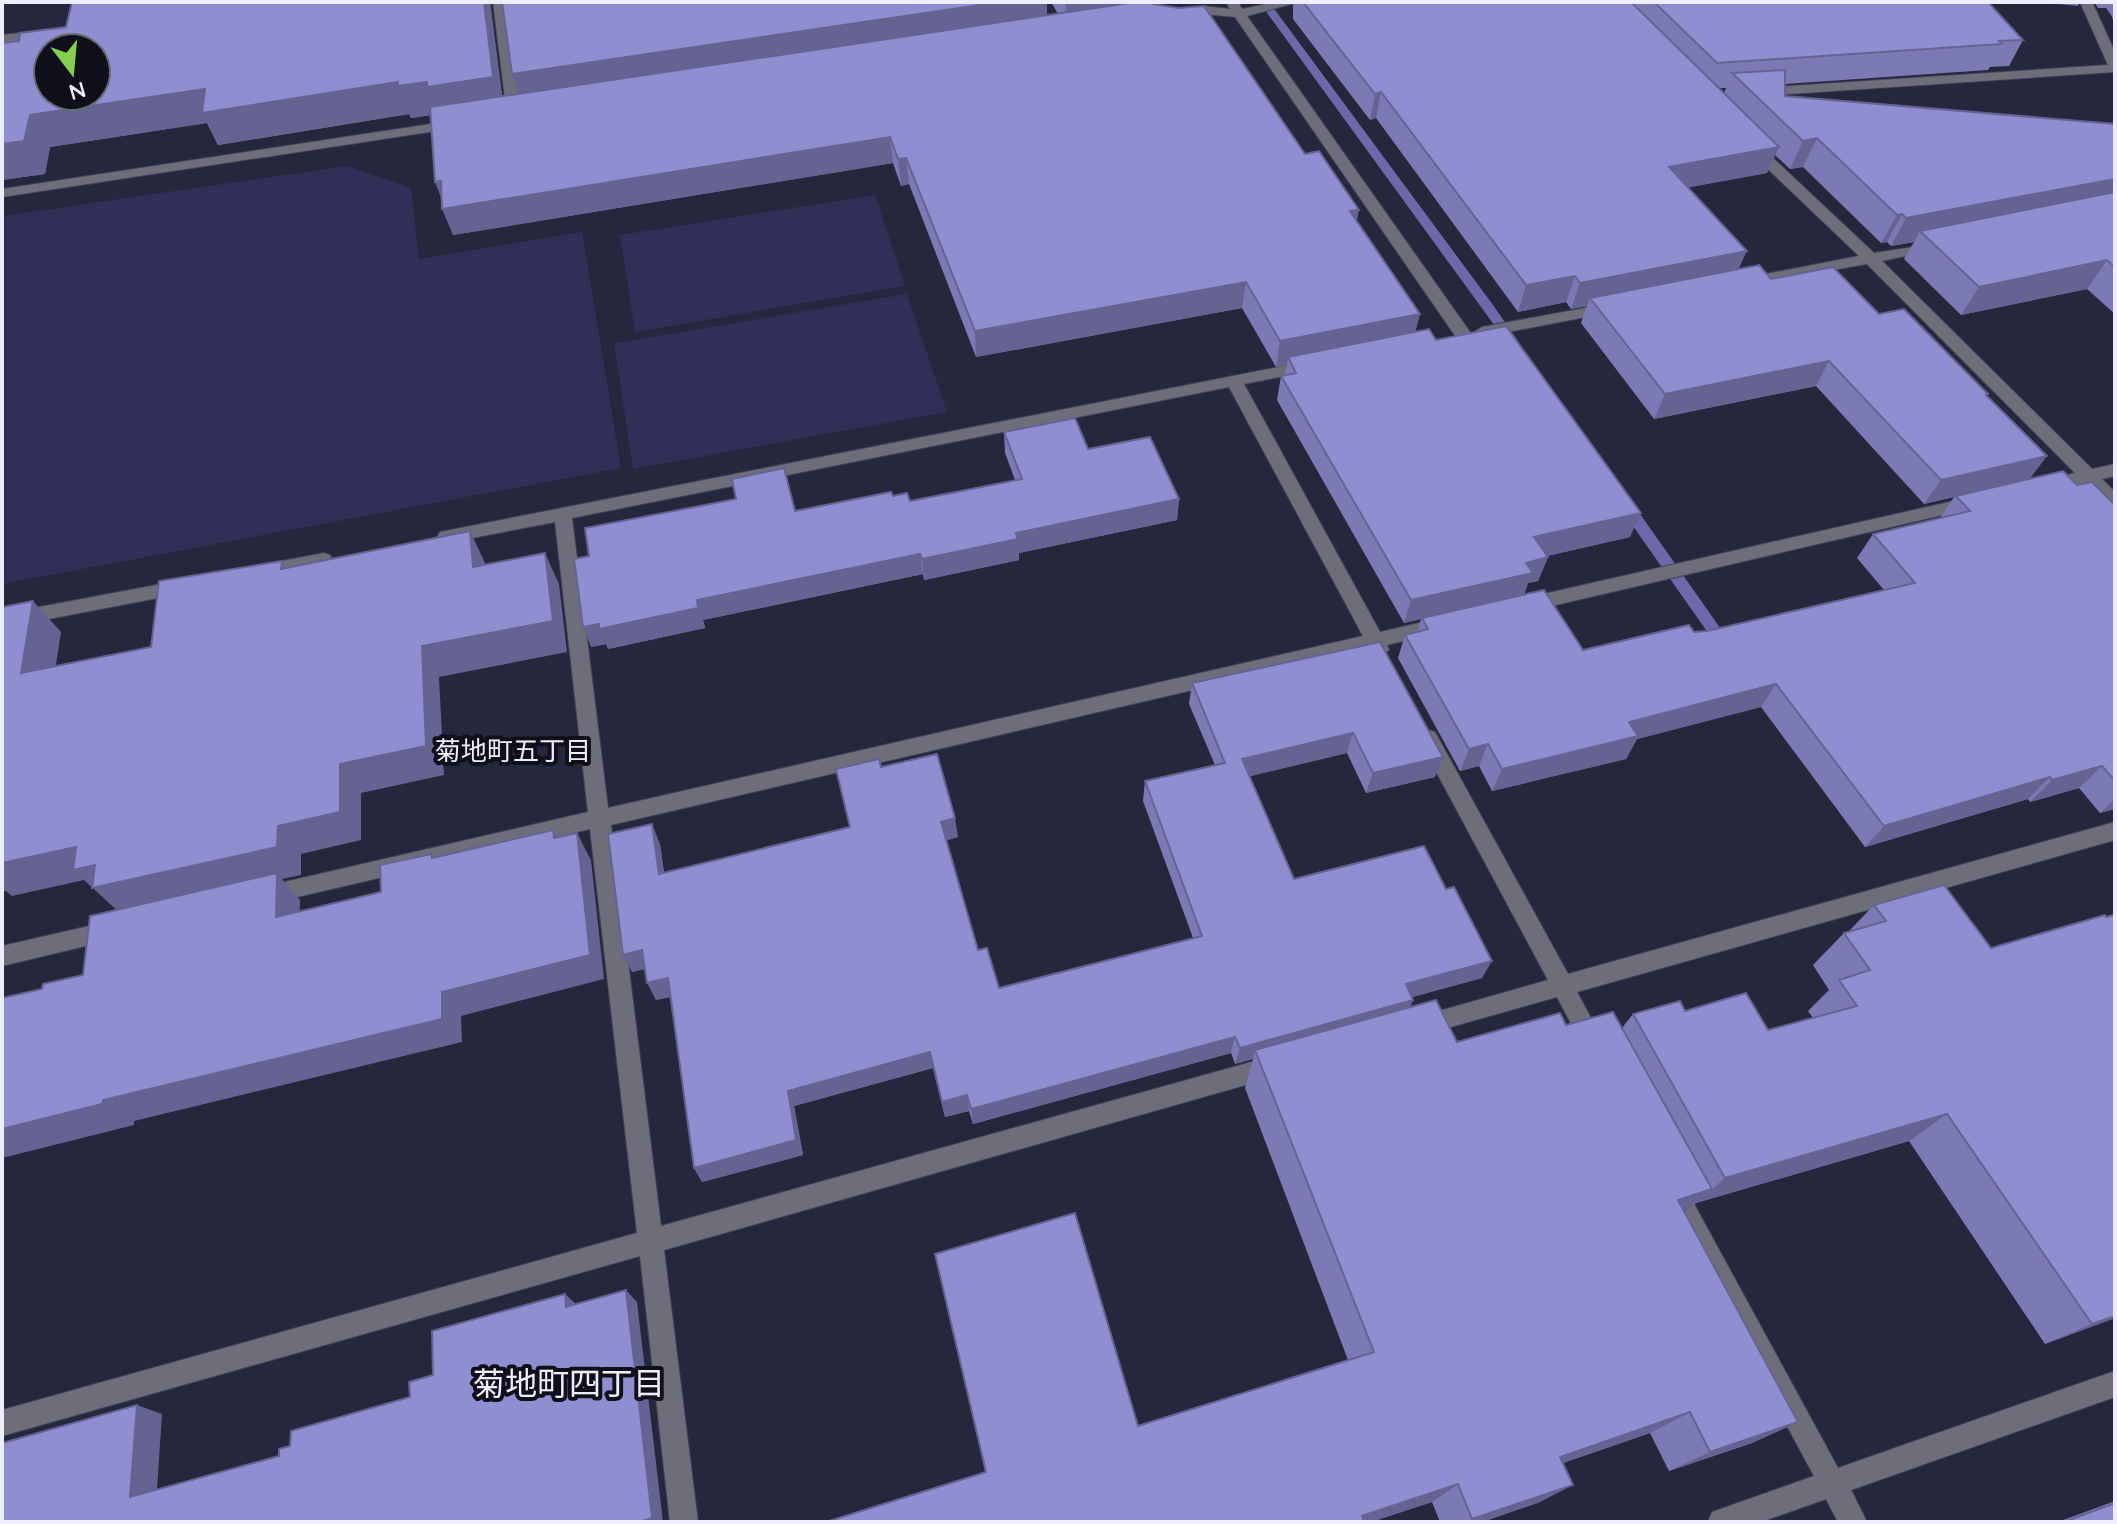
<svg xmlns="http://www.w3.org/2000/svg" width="2117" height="1524" font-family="Quicksand,'Noto Sans JP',sans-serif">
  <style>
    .green { fill: #312f57 }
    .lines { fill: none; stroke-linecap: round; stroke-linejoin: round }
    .stream { fill: #6b69a9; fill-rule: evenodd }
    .minor-casing { stroke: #424258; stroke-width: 2 }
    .minor { fill: #6e6e7b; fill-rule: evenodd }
    .wall { fill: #7b7ab4; fill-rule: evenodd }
    .shaded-wall { fill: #646392 }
    .building { fill: #8f8ed1; stroke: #646392; stroke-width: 2; fill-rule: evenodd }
    .labels { text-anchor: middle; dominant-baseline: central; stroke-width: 8; stroke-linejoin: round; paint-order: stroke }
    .neighbourhood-label { font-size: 26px; fill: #ededfd; stroke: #10101b }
    .near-neighbourhood-label { font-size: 32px; fill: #ededfd; stroke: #10101b }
  </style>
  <rect width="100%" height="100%" fill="#26263d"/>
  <path class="green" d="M347,166L411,188L419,259L582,232L621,468L2,584V216Z
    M875,195L905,286L635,332L620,235Z
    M907,294L947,412L633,469L614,343Z"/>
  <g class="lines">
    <path class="stream" d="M1259,2H1269L1493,305L1518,341L1516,344H1508Z
      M1626,500L1631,501L1730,642L1733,646L1730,650H1720L1621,509L1619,505L1621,501Z"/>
    <g class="minor-casing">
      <path id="minor" d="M493,2H505L521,115L514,119L507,115Z
        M1238,2L1242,9L1276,2H1299L1247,16L1470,332V340H1458L1235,17L1204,14L1180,18L1174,14L1204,6L1230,9L1226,2Z
        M2080,2H2092L2115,52V72L1760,96L1753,92L1760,88L2108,65Z
        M46,30L52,34L51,37L2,43V35Z
        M457,120L462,121V127L2,197V189Z
        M1753,143L1758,144L1874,253L1939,243V249L1882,261L2092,469L2115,464V476L2102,479L2115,492V509L2109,507L2085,483L2045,492L2039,490L2036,486L2039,482L2075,473L1867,264L1740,286L1737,283L1745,278L1859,256L1748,150V144Z
        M1612,303L1617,305V311L1482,337L1474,332L1482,327Z
        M1309,361L1317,366L1315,370L1244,384L1380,632L1445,617L1454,624L1452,629L1387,645L1389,650L1380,657L1373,655L1370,649L611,825L661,1226L1273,1056L1281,1059L1285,1067L1281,1075L664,1250L698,1522H670L640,1256L2,1436V1410L637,1233L590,829L267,904L259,902L256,895L259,888L267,886L588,812L555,522L446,543L440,542L437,537L440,532ZM1229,387L1363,636L608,808L572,518Z
        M1971,497L1977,499L1980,503L1977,507L1526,612L1517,605L1526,598Z
        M324,553L330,555L333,560L330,565L261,579L252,572L261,565Z
        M183,580L192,587L189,592L2,628V614Z
        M1428,730L1435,732L1568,974L2115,822V840L1577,992L1605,1044L1602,1052L1594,1055L1586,1052L1557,997L1419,1036L1411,1033L1408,1026L1411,1019L1548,980L1418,738L1421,732Z
        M111,921L119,924L122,931L119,938L2,966V946Z
        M1672,1176L1681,1180L1838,1468L2115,1371V1397L1851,1490L1867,1522H1838L1826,1499L1761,1522H1708L1712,1512L1814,1476L1663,1196L1660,1188L1663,1180Z"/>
    </g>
    <use href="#minor" class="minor"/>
  </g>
  <path class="wall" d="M76,2H490L502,97L519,94L502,2H1047V15L1058,14L1051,2H1151L1305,154L1357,221L1420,314L1415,332L1436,340L1630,537L1547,556L1548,557L1538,581L1528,583L1524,595L1583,650L1694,632L1707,631L1884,590L1857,558L1873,534L1940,518L1954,497L1924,504L1816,386L1654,419L1581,323L1587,306L1571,309L1566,302L1518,312L1376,118L1370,120L1293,19V2H1988L2023,40L2009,66L1990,67L1988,70L1785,84V96L2115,124V314L2087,289L1961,315L1904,259L1914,242L1891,246L1887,242L1881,243L1803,167L1790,169L1775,155L1767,173L1689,187L1738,269L1879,314L1988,394L1987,396L2030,479L2077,485L2115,505V809L2100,813L2079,788L2030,802L2028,799L1865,847L1761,707L1637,739L1626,759L1492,791L1479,766L1460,771L1398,658L1405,635L1417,632L1421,619L1404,623L1277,400L1281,376L1285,375L1287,365L1276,367L1242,308L976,357L909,184L901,186L893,163L453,235L442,200L431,115L411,118L409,114L218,145L207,123L50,147L45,174L2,180V43L19,41L66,27ZM1719,88H1726L1724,93Z
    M2041,2H2080L2078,6Z
    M2094,2H2115V24L2111,15L2106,8H2098Z
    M1004,432L1088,449L1179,499L1177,520L1019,553V560L924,580L923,574L703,620L705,628L608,649L606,644L591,647L795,511L893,496L910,501L1015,480L1005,453Z
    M1380,642L1435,777L1366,793L1347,753L1250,776L1294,879L1482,978L1412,997L1413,1000L1410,1007L1457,1042L1566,1025L1622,1028L1633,1014L1685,1011L1768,1030L1813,1018L1808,1011L1829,990L1813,965L1844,933L1849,931L1874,905L1991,948L2106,917L2115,1318L2045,1344L1909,1141L1696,1203L1685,1213L1798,1422L1752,1443L1669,1471L1650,1433L1563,1463L1540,1502L1482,1522H1440L1432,1502L1371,1522H826L1348,1360L1245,1088L1253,1059L1235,1064L1231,1053L973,1124L969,1111L945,1117L933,1068L794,1106L803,1155L702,1182L694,1168L670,997L656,1000L645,969L632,972L660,844L664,873L850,828L881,767L958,837L947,840L978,950L999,988L1193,938L1143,801L1145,781L1215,765L1189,704L1192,683Z
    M2115,1501V1522H2058Z"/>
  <path class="shaded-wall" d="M484,2H490L504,109L437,114L411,118L409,114L218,145L207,123L50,147L45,174L2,180V144L30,115Z
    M1000,2H1047V27L523,107L512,74Z
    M1066,2H1141L1065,25Z
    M1381,92L1376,118L1370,120L1375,94Z
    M890,137L893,163L453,235L442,209Z
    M1817,138L1803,167L1790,169L1803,141Z
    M1779,147L1767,173L1659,193L1669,167Z
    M906,158L909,184L901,186L898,159Z
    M2115,179V204L1920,231L1914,242L1891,246L1906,218Z
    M441,181L445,208L435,182Z
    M1359,210L1354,236L1350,211Z
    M1902,214L1887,242L1881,243L1897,215Z
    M1747,251L1735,277L1590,298L1587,306L1571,309L1580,283Z
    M2107,260L2087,289L1961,315L1979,287Z
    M1575,276L1566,302L1518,312L1526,285Z
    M1246,282L1242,308L976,357L975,331Z
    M1420,314L1413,340L1288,357L1287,365L1276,367L1280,341Z
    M1829,361L1816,386L1654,419L1665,394Z
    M2047,456L2029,480L1956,496L1954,497L1924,504L1941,480Z
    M1179,499L1177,520L1019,553V560L924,580L922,559L1016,533Z
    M1641,513L1630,537L1525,561L1534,537Z
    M470,531L485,563L489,599L473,567Z
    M545,553L559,584L567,652L439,677L444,775L361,793V840L301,854V875L282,879L300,900L299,942L122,915L84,880L12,896L6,891L2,892V863L76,847L278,826L340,764L422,646Z
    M920,554L923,574L703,620L705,628L608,649L606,644L591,647L583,627L697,600Z
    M1548,557L1538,581L1528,583L1523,596L1404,623L1411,600Z
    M33,601L61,632L50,703L21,673Z
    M1776,684L1761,707L1637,739L1626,759L1492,791L1502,769L1629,722Z
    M1353,733L1347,753L1239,779L1242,759Z
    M1488,744L1479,766L1460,771L1469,749Z
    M1443,757L1435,777L1366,793L1373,773Z
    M2102,766L2079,788L2030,802L2052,780Z
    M2050,777L2028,799L1865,847L1884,826Z
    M2115,799V809L2100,813Z
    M955,818L958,837L944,841L941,822Z
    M652,824L660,844L667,893L659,874Z
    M577,833L591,860L604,979L461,1016L462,1042L134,1121V1125L2,1158V1129L103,1100L442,992Z
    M642,950L651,967L632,972L623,955Z
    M1492,961L1482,978L1398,1001L1406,984Z
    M668,978L676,995L656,1000L647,983Z
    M1413,1000L1405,1016L1255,1050L1253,1059L1235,1064L1240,1048Z
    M1235,1037L1231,1053L973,1124L971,1109Z
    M930,1052L933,1068L794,1106L803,1155L702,1182L694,1168L788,1091Z
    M967,1095L969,1111L945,1117L942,1102Z
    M1947,1114L1909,1141L1696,1203L1725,1178Z
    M1712,1189L1674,1222L1678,1200Z
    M626,1290L637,1302L663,1522H639Z
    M565,1294L577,1305L566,1307Z
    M2115,1316V1318L2045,1344L2092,1324Z
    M137,1405L162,1414L156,1504L130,1497Z
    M1690,1412L1650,1433L1528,1475L1560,1457Z
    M1798,1422L1752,1443L1669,1471L1710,1452Z
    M1458,1484L1432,1502L1371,1522H1355L1362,1516Z
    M1573,1485L1540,1502L1482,1522H1467L1472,1519Z"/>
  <path class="building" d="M72,2H484L493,77L427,87V82L398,86V82L202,113L205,89L30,115L24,141L2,144V43L19,41L20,33L66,27ZM48,48H96V96H48Z
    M502,2H1000L512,74Z
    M1136,2H1151L1153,4L1179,8L1204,6L1305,154L1319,151L1359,210L1350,211L1420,314L1280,341L1246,282L975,331L906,158L898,159L890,137L442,209L441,181L435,182L430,107Z
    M1303,2H1631L1779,147L1669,167L1747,251L1580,283L1575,276L1526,285L1381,92L1375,94Z
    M1654,2H1988L2023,40L1999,41L2002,44L1717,63Z
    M1785,70V96L2115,124V179L1906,218L1902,214L1897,215L1817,138L1803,141L1732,73Z
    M2115,192V267L2107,260L1979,287L1920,231Z
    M1759,265L1771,279L1833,267L1879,314L1904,309L1988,394L1986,395L2047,456L1941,480L1829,361L1665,394L1590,298Z
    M1506,326L1641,513L1534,537L1548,557L1526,563L1533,573L1411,600L1281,376L1296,373L1288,357L1429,329L1436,340Z
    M1075,418L1088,449L1150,437L1179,499L1016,533L1018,539L922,559L920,554L697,600L698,608L599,629V624L583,627L574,559L589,556L585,528L736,499L732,479L784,468L795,511L891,492L893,496L907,493L910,501L1022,479L1004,432Z
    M2063,471L2077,485L2092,482L2115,505V781L2102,766L2052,780L2050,777L1884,826L1776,684L1629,722L1638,736L1502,769L1488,744L1469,749L1405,635L1428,629L1422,618L1544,590L1583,650L1689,625L1694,632L1707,631L1915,583L1873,534L1970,511L1956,496Z
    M470,531L473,567L545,553L553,621L422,646L426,746L340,764V812L278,826L277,847L92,888L95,865L73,870L76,847L2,863V607L33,601L21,673L151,647L159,581L282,561L281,569Z
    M1380,642L1443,757L1373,773L1353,733L1242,759L1294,879L1424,846L1446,889L1454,887L1492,961L1406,984L1413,1000L1240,1048L1235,1037L971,1109L967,1095L942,1102L930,1052L788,1091L796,1140L694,1168L668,978L647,983L642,950L623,955L608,834L652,824L659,874L850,827L836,769L879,759L881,767L937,754L955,818L941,822L978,950L987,948L999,988L1202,936L1145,781L1225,763L1192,683Z
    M553,830L554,838L577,833L590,955L442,992V1019L103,1100L102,1104L2,1129V998L42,989L43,984L83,975L90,916L277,873L276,917L381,892L380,865L431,854L432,858Z
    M1944,885L1991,948L2105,915L2106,917L2115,915V1316L2092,1324L1947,1114L1725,1178L1633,1014L1680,1001L1685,1011L1746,993L1768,1030L1857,1006L1839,980L1870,970L1844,933L1886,921L1874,905Z
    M1436,1000L1457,1042L1560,1013L1566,1025L1613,1012L1712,1189L1678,1200L1798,1422L1710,1452L1690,1412L1560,1457L1573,1485L1472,1519L1458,1484L1362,1516L1364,1522H826L986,1472L935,1254L1075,1213L1138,1426L1374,1352L1255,1050Z
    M626,1290L652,1518L639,1522H2V1443L137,1405L130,1497L279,1456V1449L290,1446L291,1431L410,1397L409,1382L433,1375L432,1331L565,1294L566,1307Z
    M2115,1503V1522H2064Z"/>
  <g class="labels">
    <g class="neighbourhood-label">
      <text x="513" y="750">菊地町五丁目</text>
    </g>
    <g class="near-neighbourhood-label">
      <text x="569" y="1383">菊地町四丁目</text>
    </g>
  </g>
  <rect width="2117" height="1524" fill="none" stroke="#ededfd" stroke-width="8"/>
  <g transform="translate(72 72) rotate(164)"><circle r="38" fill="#10101b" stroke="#686875" stroke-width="2"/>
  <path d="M0-6L14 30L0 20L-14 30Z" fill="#84d04e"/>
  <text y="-12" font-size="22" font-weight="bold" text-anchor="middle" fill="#ededfd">N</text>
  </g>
</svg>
